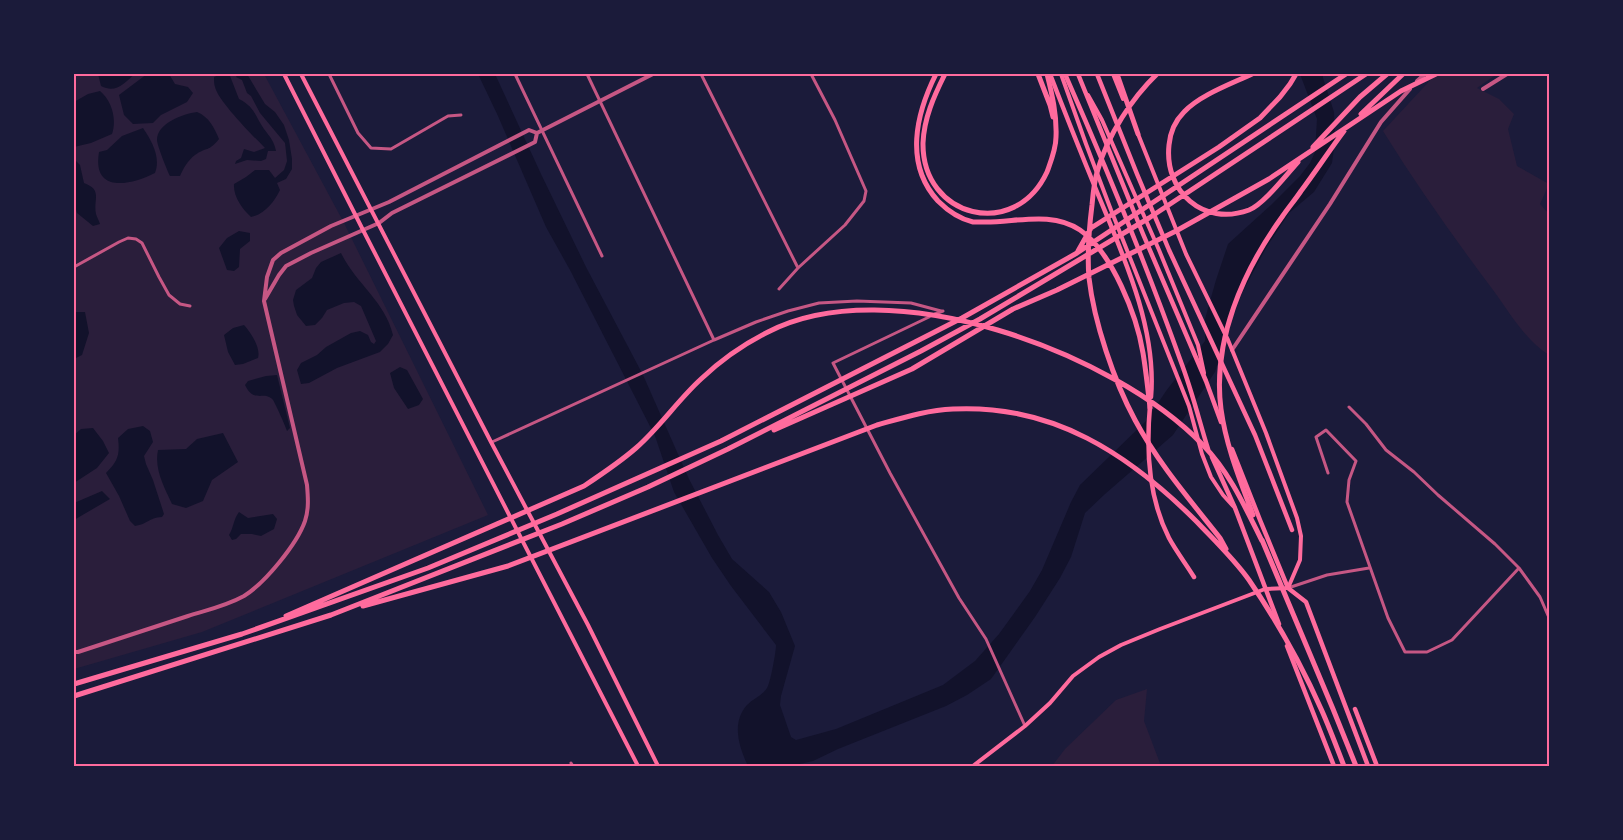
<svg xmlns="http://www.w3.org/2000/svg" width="1623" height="840" font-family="'Varela Round',sans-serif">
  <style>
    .green { fill: #2a1e3b }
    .water { fill: #12122b }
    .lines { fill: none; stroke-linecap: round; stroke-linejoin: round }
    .minor { stroke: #c65784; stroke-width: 3 }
    .tertiary { stroke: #c65784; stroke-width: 4 }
    .secondary { stroke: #ff6b9d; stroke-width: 4 }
    .primary { stroke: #ff6b9d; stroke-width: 4.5 }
    .trunk { stroke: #ff6b9d; stroke-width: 4.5 }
    .motorway { stroke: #ff6b9d; stroke-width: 5 }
    .neatline { fill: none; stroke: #ff6b9d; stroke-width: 2 }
  </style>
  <rect width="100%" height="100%" fill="#1b1b3a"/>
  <path class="green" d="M74,74H264L344,223L488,515L202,632L74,669Z
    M1436,74H1497L1477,88L1499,99L1514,114L1508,129L1517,166L1549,184L1540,204L1549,214V355C1525,340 1510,313 1493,290C1454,238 1417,186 1383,131Z
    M1147,689L1144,721L1161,766H1052L1065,749L1116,700Z"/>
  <path class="water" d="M98,74H135C124,83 116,94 101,86Z
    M147,74H169L175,84L188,87L193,93L187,102L161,115L153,123L133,124L124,115L119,95Z
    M221,74L230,76L239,99C255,107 255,116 264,129C270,137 274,141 276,151H268L266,159L261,161L247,160L235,164L236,161L241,158L244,149L254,152L265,148C254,137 218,101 215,87C214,84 214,81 214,77Z
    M238,74H247L265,104L275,112L284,125L289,140L292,159V169L286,179L277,183L280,190C274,202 265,214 251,217C242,209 233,196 234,184L246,177L255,170H269L275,178L284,170L287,161L285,143L260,113L251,96L247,93L242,80L236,77Z
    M478,74H495L541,174L586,267L643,375L689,479L718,535L732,559L769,592L781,612L795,646L781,696L780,705L791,737L796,740L836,729L943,685L975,661L999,634L1030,591L1042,570L1071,502L1080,485L1146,421L1166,391L1205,341V319L1216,280L1228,244L1271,205L1300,176L1310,163L1315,152L1317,119L1300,74H1323V78L1334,112L1335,141L1332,163L1314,192L1289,213L1266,248L1242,293L1228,330L1215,372L1173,435L1105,494L1085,513L1071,557L1060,578L1035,617L991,679L967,695L946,706L838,749L813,761L791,766H748C739,747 731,723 747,705C754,698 764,695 768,686C771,679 776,652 776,645L731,586L712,558L674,492L655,436L570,270L546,227L498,116Z
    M100,91C112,101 117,119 112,134L91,143L74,147V102L88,94Z
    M197,112C209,117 214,127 219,139C209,152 206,147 195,155C188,160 183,169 180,176H170C167,170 157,145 157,140C157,123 183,114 197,112Z
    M143,128C152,141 161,158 155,173C129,186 92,193 99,152L107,150L122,136Z
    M74,159L80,165L84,183C103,190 93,199 96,214C97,217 99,221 100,224L93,226L77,213L76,209L74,207Z
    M239,231L250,233V241L240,249L239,267L234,271L227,270L219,248L227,238Z
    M341,253C356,284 385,301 393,335L388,344L380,352L337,368L309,383L301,384L297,370L301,363L317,355L326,347L351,333L360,331L368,335L371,342L374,344L376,341L361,306L354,302L344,303L327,310L322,318L315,325L306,326L297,315L294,306L293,300L296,290L312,278L316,268L321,262Z
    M74,312H85L89,333L82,355L74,359Z
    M244,325C251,333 261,348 258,358L243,364L235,365L228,352L224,335L233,328Z
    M400,367L407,370L423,399L419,405L408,409L394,388L390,373Z
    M266,376L277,375L290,428L287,431C286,427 275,403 273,400C264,390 254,404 245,385L248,381Z
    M143,426L150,431L153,442L144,456L146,464L153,480L164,514L162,517C148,518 148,524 135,526L130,521L119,496L106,473C118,461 120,455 118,438L128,429Z
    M93,428L103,441L109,453L97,468L74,483V435L81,429Z
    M223,433L238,462L212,480L203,501L186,508L172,504C164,487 154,469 158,450L186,449L197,439Z
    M102,491L110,499L74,520V503Z
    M239,512L248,518L273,514L277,519L274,529L261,536L252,534H241L236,539L232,540L229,535C234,527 233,520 239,512Z"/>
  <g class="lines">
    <path class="minor" d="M329,74L358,133L371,148L391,149L448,116L461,115
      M515,74L602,256
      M587,74L714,340
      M701,74L798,268
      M74,267L119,242L128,238L136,239L142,243L159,277L169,295L180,304L190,306
      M779,289L798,268L845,225L864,201L866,191L835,120L811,74
      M935,314L943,311
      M929,317L833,363L890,473L959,598L986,639L1025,726
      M1349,407L1366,424L1386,450L1414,472L1438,495L1495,544L1519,568
      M492,442L714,340L756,322L788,311L819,303L857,301L911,303L941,311
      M1328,473L1316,437L1326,430L1356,461L1349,480L1347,502L1388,618L1405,652H1427L1452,640L1519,568L1540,597L1550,620
      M1288,588L1327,575L1369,568
      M571,763L573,766"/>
    <path class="tertiary" d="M1417,81L1425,74
      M1483,89L1507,74
      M537,133L653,74
      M265,299L279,275L286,266L311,253L379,223L392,213L535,142L537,133
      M1232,350L1330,204L1381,122L1410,89
      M74,652H78C115,640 151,628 188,616C207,610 226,606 244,596C265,583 297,544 305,521C309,509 308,497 307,485L264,301L267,277L273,260L281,253L331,226L389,202L529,130L537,133"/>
    <path class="secondary" d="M284,74L363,230L638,766
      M301,74L491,442L588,625L658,766
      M1061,74L1086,144L1111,210L1189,406L1202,454L1211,477L1223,495L1233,506
      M1113,74L1123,99
      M1088,95L1102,120L1159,250L1198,345L1204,373
      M973,766L1025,726L1050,703L1073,676L1099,657L1121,645L1160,629L1265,589L1288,588L1300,560L1301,536L1297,518L1266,433L1228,340L1186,254L1138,134"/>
    <path class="primary" d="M1065,74C1107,169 1146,264 1181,362C1192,391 1199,420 1208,449
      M1078,74L1143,234L1206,381L1221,422
      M1232,449L1260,520L1288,588L1306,602L1368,766
      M1212,457L1235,508L1279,624
      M1287,646L1334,766"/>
    <path class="trunk" d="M1050,74C1065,113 1081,153 1097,192C1123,255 1157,328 1151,397
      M1097,74L1137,174L1169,250L1255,435L1292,530
      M1150,406C1146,450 1148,497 1169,538C1176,551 1186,564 1194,577
      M1355,709L1377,766"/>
    <path class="motorway" d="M936,74C916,114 904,164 938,201C947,210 960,219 973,222C977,222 982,222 986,222C1017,222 1052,211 1080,230C1112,252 1137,316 1143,353C1146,371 1148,390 1150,408
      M945,74C934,96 924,118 923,143C922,218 1015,241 1047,172C1051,161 1056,149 1056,137C1057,115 1052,94 1047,74
      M1038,74L1050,105L1053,117
      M1117,74L1138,134
      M1157,74C1132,98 1108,135 1098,169C1094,181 1093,193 1092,205C1089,229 1087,254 1089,278C1094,322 1114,381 1135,420C1158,463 1190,500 1220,538L1226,549
      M1252,74C1231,84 1200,95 1184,112C1175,121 1170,134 1169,145C1164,191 1203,227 1249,210C1264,204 1286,175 1298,162
      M1361,114L1403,74
      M1313,147L1360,97L1387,74
      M1078,251L1091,228L1219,147L1260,118L1280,97L1290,84L1296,74
      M774,430L912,369L1013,309L1057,290L1176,231L1269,179L1401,91L1436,74
      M1253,515C1240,480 1226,446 1221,409C1212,341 1243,271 1282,217C1288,208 1295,200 1301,191C1316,171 1329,151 1344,131
      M1262,540L1333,709L1356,766
      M363,606L508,566L877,425C902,418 927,410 953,409C1053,404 1129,454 1197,522C1215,541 1234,559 1249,580C1277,621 1302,666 1322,711C1330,729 1337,748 1344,766
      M286,616L584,486C602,474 620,462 636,448C660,427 678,400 701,379C721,360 744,344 768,332C889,269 1114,352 1203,445C1230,473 1245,507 1262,541
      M74,684L242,634L428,568L557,514L721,441L962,318L1077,253L1346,74
      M74,696L331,615L562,524L648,487L728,449L921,351L980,319L1149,218L1366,74"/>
  </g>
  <rect width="1623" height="840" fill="none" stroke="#1b1b3a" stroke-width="150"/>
  <rect x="75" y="75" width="1473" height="690" class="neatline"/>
</svg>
